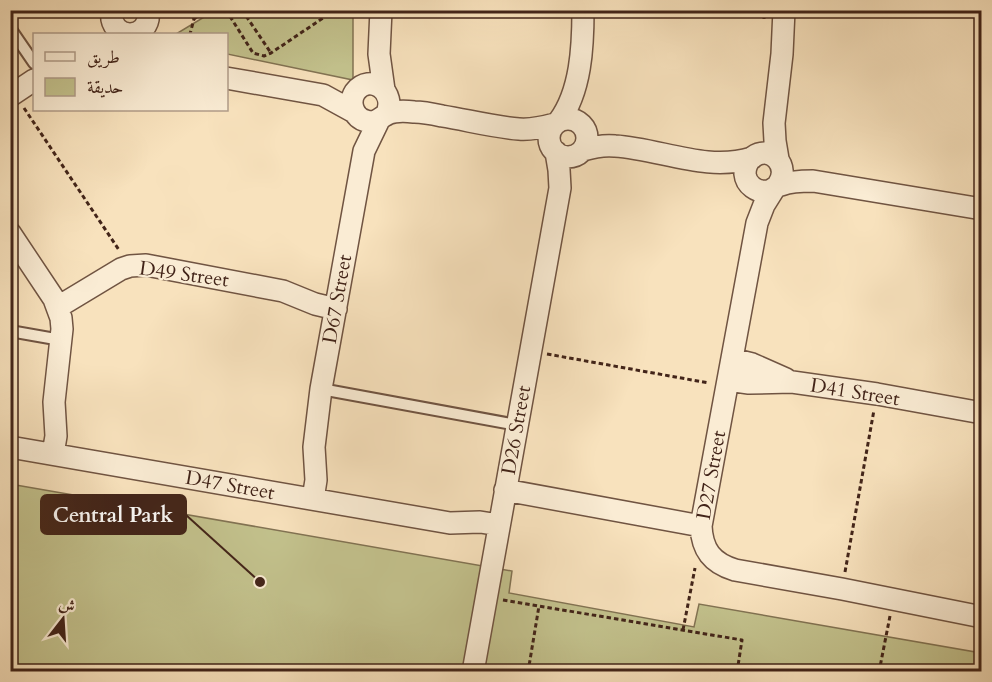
<svg xmlns="http://www.w3.org/2000/svg" width="992" height="682" font-family="Cardo,Amiri,serif">
  <style>
    .green { fill: #c3c28d; stroke: #827353; stroke-width: 1.5 }
    .lines { fill: none; stroke-linecap: round; stroke-linejoin: round }
    .service-casing { stroke: #705442; stroke-width: 14 }
    .minor-casing { stroke: #705442; stroke-width: 24 }
    .path { stroke: #422419; stroke-width: 3; stroke-dasharray: 4.5 3; stroke-linecap: butt }
    .service { stroke: #faecd4; stroke-width: 10 }
    .minor { stroke: #faecd4; stroke-width: 21 }
    .labels { text-anchor: middle; dominant-baseline: central; stroke-width: 4.5; stroke-linejoin: round; paint-order: stroke }
    .street-label { font-size: 20px; fill: #422419; stroke: #faecd4 }
    .leader { fill: none; stroke: #422419; stroke-width: 2 }
    .callout-dot { fill: #422419; stroke: #faecd4; stroke-width: 2 }
    .callout { fill: #422419; stroke: #422419; stroke-width: 2 }
    .callout-label { font-size: 21px; text-anchor: middle; font-weight: bold; fill: #fff }
  </style>
  <rect width="100%" height="100%" fill="#f8e2bd"/>
  <filter id="stains"><feTurbulence type="fractalNoise" baseFrequency=".00333" numOctaves="4"/><feColorMatrix values="0 0 0 0 .2 0 0 0 0 .09 0 0 0 0 .02 0 0 0 .5 -.17"/></filter>
  <radialGradient id="worn" r=".72"><stop offset=".6" stop-color="#630" stop-opacity="0"/><stop offset="1" stop-color="#630" stop-opacity=".3"/></radialGradient>
  <path class="green" d="M214,11H353V80L227,54L226,34H176Z
    M10,484L512,571L509,593L694,627L699,604L981,653V671H11Z"/>
  <g class="lines">
    <g class="service-casing">
      <path id="service" d="M10,28L34,63
        M10,331L61,340
        M321,389L517,425"/>
    </g>
    <g class="minor-casing">
      <path id="minor" d="M112,10C107,42 153,42 148,10
        M381,10L379,54L384,90
        M226,78L323,95L354,112
        M10,96L34,80
        M386,115C398,92 370,72 355,92C348,103 354,118 366,121C376,124 380,118 387,114C394,111 406,111 414,112C424,112 433,114 442,116C467,120 493,127 519,129C531,130 544,127 555,124
        M549 138a19 19 0 1 1 38 0a19 19 0 1 1-38 0Z
        M559,121C581,91 583,47 583,10
        M583,150C593,147 605,145 615,146C661,149 706,172 752,158
        M778,159L775,141L774,123L782,54L784,10
        M778,185C791,166 771,144 753,157C747,161 745,168 745,174C746,185 757,193 768,191C773,190 776,186 781,185C791,181 803,181 813,181L982,209
        M774,189L764,205L757,223L701,526C702,550 712,563 735,570L842,589L982,617
        M10,233L54,299L61,318L62,329L54,402L56,436L53,454
        M58,307L121,269L130,266L146,265L283,291L315,304L336,309
        M732,359L752,364L786,379
        M728,380L749,383L792,382L877,394L982,413
        M10,447L450,523L480,522L499,525
        M505,490L701,526
        M313,499L316,480L314,447L321,389L364,151L379,120
        M473,672L560,188L559,170L556,152"/>
    </g>
    <path class="path" d="M189,10L194,19L190,34
      M226,10L253,53L264,56L271,53L335,10
      M242,10L271,53
      M602,11V14L764,16V19
      M194,19L206,10
      M24,108L119,250
      M547,354L709,383
      M845,572L874,410
      M503,600L742,640L737,672
      M683,630L695,568
      M528,672L539,606
      M879,672L890,616"/>
    <use href="#service" class="service"/>
    <use href="#minor" class="minor"/>
  </g>
  <g class="labels">
    <g class="street-label">
      <text transform="translate(184 274) rotate(8)">D49 Street</text>
      <text transform="translate(337 299) rotate(-80)">D67 Street</text>
      <text transform="translate(855 392) rotate(9)">D41 Street</text>
      <text transform="translate(516 430) rotate(-80)">D26 Street</text>
      <text transform="translate(711 475) rotate(-80)">D27 Street</text>
      <text transform="translate(230 485) rotate(10)">D47 Street</text>
    </g>
  </g>
  <path class="leader" d="M260 582L186 515"/>
  <circle class="callout-dot" cx="260" cy="582" r="6"/>
  <rect class="callout" x="41" y="495" width="145" height="39" rx="6"/>
  <g class="callout-label">
    <text x="113" y="522">Central Park</text>
  </g>
  <rect width="992" height="682" fill="none" stroke="#f8e2bd" stroke-width="36"/>
  <rect x="12" y="12" width="968" height="658" fill="none" stroke="#422419" stroke-width="3"/>
  <rect x="18" y="18" width="956" height="646" fill="none" stroke="#422419" stroke-width="1.5"/>
  <rect x="33" y="33" width="195" height="78" fill="#faecd4" stroke="#b09c89" stroke-width="1.5"/>
  <rect x="45" y="52" width="30" height="9" fill="#faecd4" stroke="#b09c89" stroke-width="1.5"/>
  <text x="87" y="63" font-size="18" fill="#422419">طريق</text>
  <rect x="45" y="78" width="30" height="18" fill="#c3c28d" stroke="#b09c89" stroke-width="1.5"/>
  <text x="87" y="93" font-size="18" fill="#422419">حديقة</text>
  <g transform="translate(63 619) rotate(17)" stroke="#faecd4" stroke-width="4.5" paint-order="stroke">
  <path d="M0-4.5L10 22L0 15L-10 22Z" fill="#422419"/>
  <text y="-9" font-size="16" font-weight="bold" text-anchor="middle" fill="#422419">ش</text>
  </g>
  <rect width="100%" height="100%" filter="url(#stains)"/>
  <rect width="100%" height="100%" fill="url(#worn)"/>
</svg>
